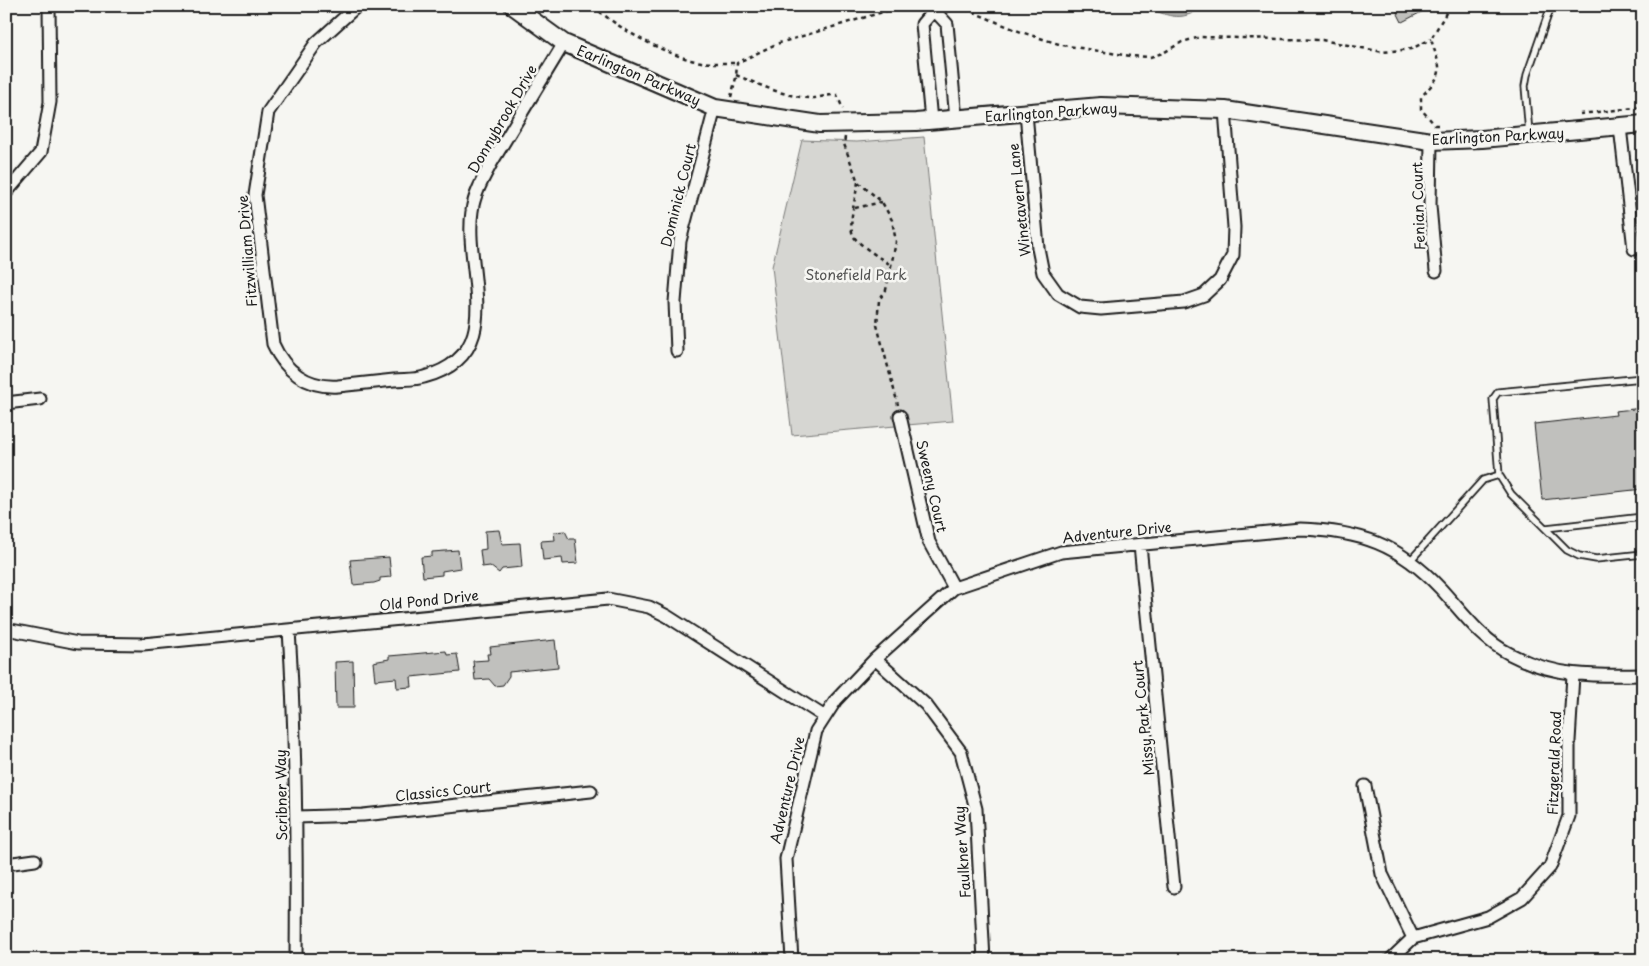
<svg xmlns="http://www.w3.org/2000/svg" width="1649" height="966" font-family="'Playpen Sans',sans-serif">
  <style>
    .green { fill: #d6d6d2; stroke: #797977 }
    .water { fill: #acaca9; stroke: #727271 }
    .building { fill: #c0c0bd; stroke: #1c1c1c }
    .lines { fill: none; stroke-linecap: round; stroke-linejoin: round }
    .lane-casing { stroke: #1c1c1c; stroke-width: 9 }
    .street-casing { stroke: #1c1c1c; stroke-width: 15 }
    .secondary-casing { stroke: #1c1c1c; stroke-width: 20 }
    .path { stroke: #1c1c1c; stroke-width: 2.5; stroke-dasharray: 4 4; stroke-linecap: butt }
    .lane { stroke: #f6f6f2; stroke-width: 5.5 }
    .street { stroke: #f6f6f2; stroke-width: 11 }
    .secondary { stroke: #f6f6f2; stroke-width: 16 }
    .labels { text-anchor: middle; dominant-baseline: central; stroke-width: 5; stroke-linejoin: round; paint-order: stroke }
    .street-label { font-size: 14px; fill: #1c1c1c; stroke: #f6f6f2 }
    .park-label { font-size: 14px; fill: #545453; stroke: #f6f6f2 }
  </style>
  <rect width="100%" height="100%" fill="#f6f6f2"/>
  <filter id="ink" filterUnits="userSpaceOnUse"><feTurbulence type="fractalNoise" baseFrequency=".02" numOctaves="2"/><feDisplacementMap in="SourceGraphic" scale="10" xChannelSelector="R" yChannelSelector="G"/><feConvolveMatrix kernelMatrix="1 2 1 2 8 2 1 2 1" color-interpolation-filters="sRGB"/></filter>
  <g filter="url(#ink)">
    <path class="green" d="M924,137L953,421L792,435L772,267L802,140L857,142Z"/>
    <path class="water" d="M1142,6H1203C1180,25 1166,14 1142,6Z"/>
    <path class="building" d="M1394,6H1433L1402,22Z
      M1643,408V489L1542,500L1534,424L1616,415L1615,411Z
      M499,530L502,544L520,543L522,567L502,569L499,573L490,566L482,567L480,550L486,549L485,531Z
      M565,531L569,539H575L578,563L563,564L562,558L543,560L541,541L555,540L554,532Z
      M458,550L460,568L442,571V575L423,577L421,557L432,556V552Z
      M389,557L391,577L380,578V581L374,583L353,585L350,560Z
      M555,640L558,667L509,672V676L503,685L495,686L489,679L475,680L473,661L488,660L487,654H491L490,647Z
      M446,651L447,655L457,654L460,672L411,677L412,687L397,688L396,678L375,680L373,662L389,659V656Z
      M353,661L354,708H336L335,662Z"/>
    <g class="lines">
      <g class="lane-casing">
        <path id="lane" d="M1529,133L1525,86L1527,75L1551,6
          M1643,378L1498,392L1493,399L1499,475L1511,494L1567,550L1579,556L1596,559L1643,554
          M1546,528L1643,517
          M1409,562L1483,480L1499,475"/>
      </g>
      <g class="street-casing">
        <path id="street" d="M357,6L316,43L268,112L255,195L273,344C285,371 307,388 338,386C356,384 375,382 394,380C404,379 415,380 424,377C510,354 463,271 472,211C474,194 484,177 492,162L564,43
          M934,6V10L947,24L956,119
          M1026,113L1038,248L1043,273L1058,294L1080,307L1101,309L1184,302L1204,295L1220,280L1233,255L1234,227L1225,110
          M931,121L922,24L934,10
          M1620,127L1634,249
          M1431,141L1430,206L1436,271
          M6,193L41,152L50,102L49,6
          M677,351L675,302L680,241L715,108
          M6,403L40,399
          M900,416L929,542L954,588
          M1140,545L1174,887
          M6,629L78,643L143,644L608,599L649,607L667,616L825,717
          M289,630C296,740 297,849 296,960
          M875,659L926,705L961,752L976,809L984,960
          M1365,786L1382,874L1413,938
          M297,817L363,815L591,791
          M6,864L35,860
          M792,960L786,859L816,731L836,700L875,659L954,588L1061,552L1300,529C1360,531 1399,544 1441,589C1463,613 1481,639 1510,654C1554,677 1594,676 1643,675
          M1390,960L1413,938L1488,917L1522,898L1550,867L1569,816V741L1573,675"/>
      </g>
      <g class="secondary-casing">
        <path id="secondary" d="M513,6L564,43L715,108L820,124L916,122L1101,106L1225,110L1431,141L1482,139L1643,124"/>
      </g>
      <path class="path" d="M593,6C619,29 657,50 691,60C706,64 721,63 737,63
        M958,6L1021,32L1062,45L1130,56L1150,57L1163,53L1182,42L1200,37L1322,40L1383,52L1411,49L1431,39
        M736,75C760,85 783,96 809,98C818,99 827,94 837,95L843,109
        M731,97L736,78L737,63L776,44L903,6
        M1580,114L1643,107
        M1438,125H1435L1421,109V97C1446,70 1441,73 1431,39L1450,6
        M845,137L844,144L858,182L882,202L892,220L896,242L886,290L879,300L877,325L898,405
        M858,182C856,196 847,227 854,237C859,245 882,259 892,266
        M855,208L882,202"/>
      <use href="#lane" class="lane"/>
      <use href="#street" class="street"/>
      <use href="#secondary" class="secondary"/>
    </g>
  </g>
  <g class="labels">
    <g class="street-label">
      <text transform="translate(639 75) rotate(23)">Earlington Parkway</text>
      <text transform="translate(1051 112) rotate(-4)">Earlington Parkway</text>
      <text transform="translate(502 119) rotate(-60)">Donnybrook Drive</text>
      <text transform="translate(1498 136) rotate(-3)">Earlington Parkway</text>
      <text transform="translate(678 195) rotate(-76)">Dominick Court</text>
      <text transform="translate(1019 200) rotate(-96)">Winetavern Lane</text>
      <text transform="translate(1418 206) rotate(-92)">Fenian Court</text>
      <text transform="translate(247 251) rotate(-95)">Fitzwilliam Drive</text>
      <text transform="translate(932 486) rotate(77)">Sweeny Court</text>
      <text transform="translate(1117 532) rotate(-6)">Adventure Drive</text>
      <text transform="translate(429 600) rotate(-6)">Old Pond Drive</text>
      <text transform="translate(1143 718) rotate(-96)">Missy Park Court</text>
      <text transform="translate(1554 763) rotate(-88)">Fitzgerald Road</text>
      <text transform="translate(787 790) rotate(-77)">Adventure Drive</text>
      <text transform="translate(443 791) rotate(-6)">Classics Court</text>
      <text transform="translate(281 795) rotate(-91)">Scribner Way</text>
      <text transform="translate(962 852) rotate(-94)">Faulkner Way</text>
    </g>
    <g class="park-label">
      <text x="856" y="274">Stonefield Park</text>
    </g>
  </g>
  <rect width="1649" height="966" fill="none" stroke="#f6f6f2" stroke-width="25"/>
  <rect x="12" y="12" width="1624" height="941" fill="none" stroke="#1c1c1c" stroke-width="2" filter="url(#ink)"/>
</svg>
